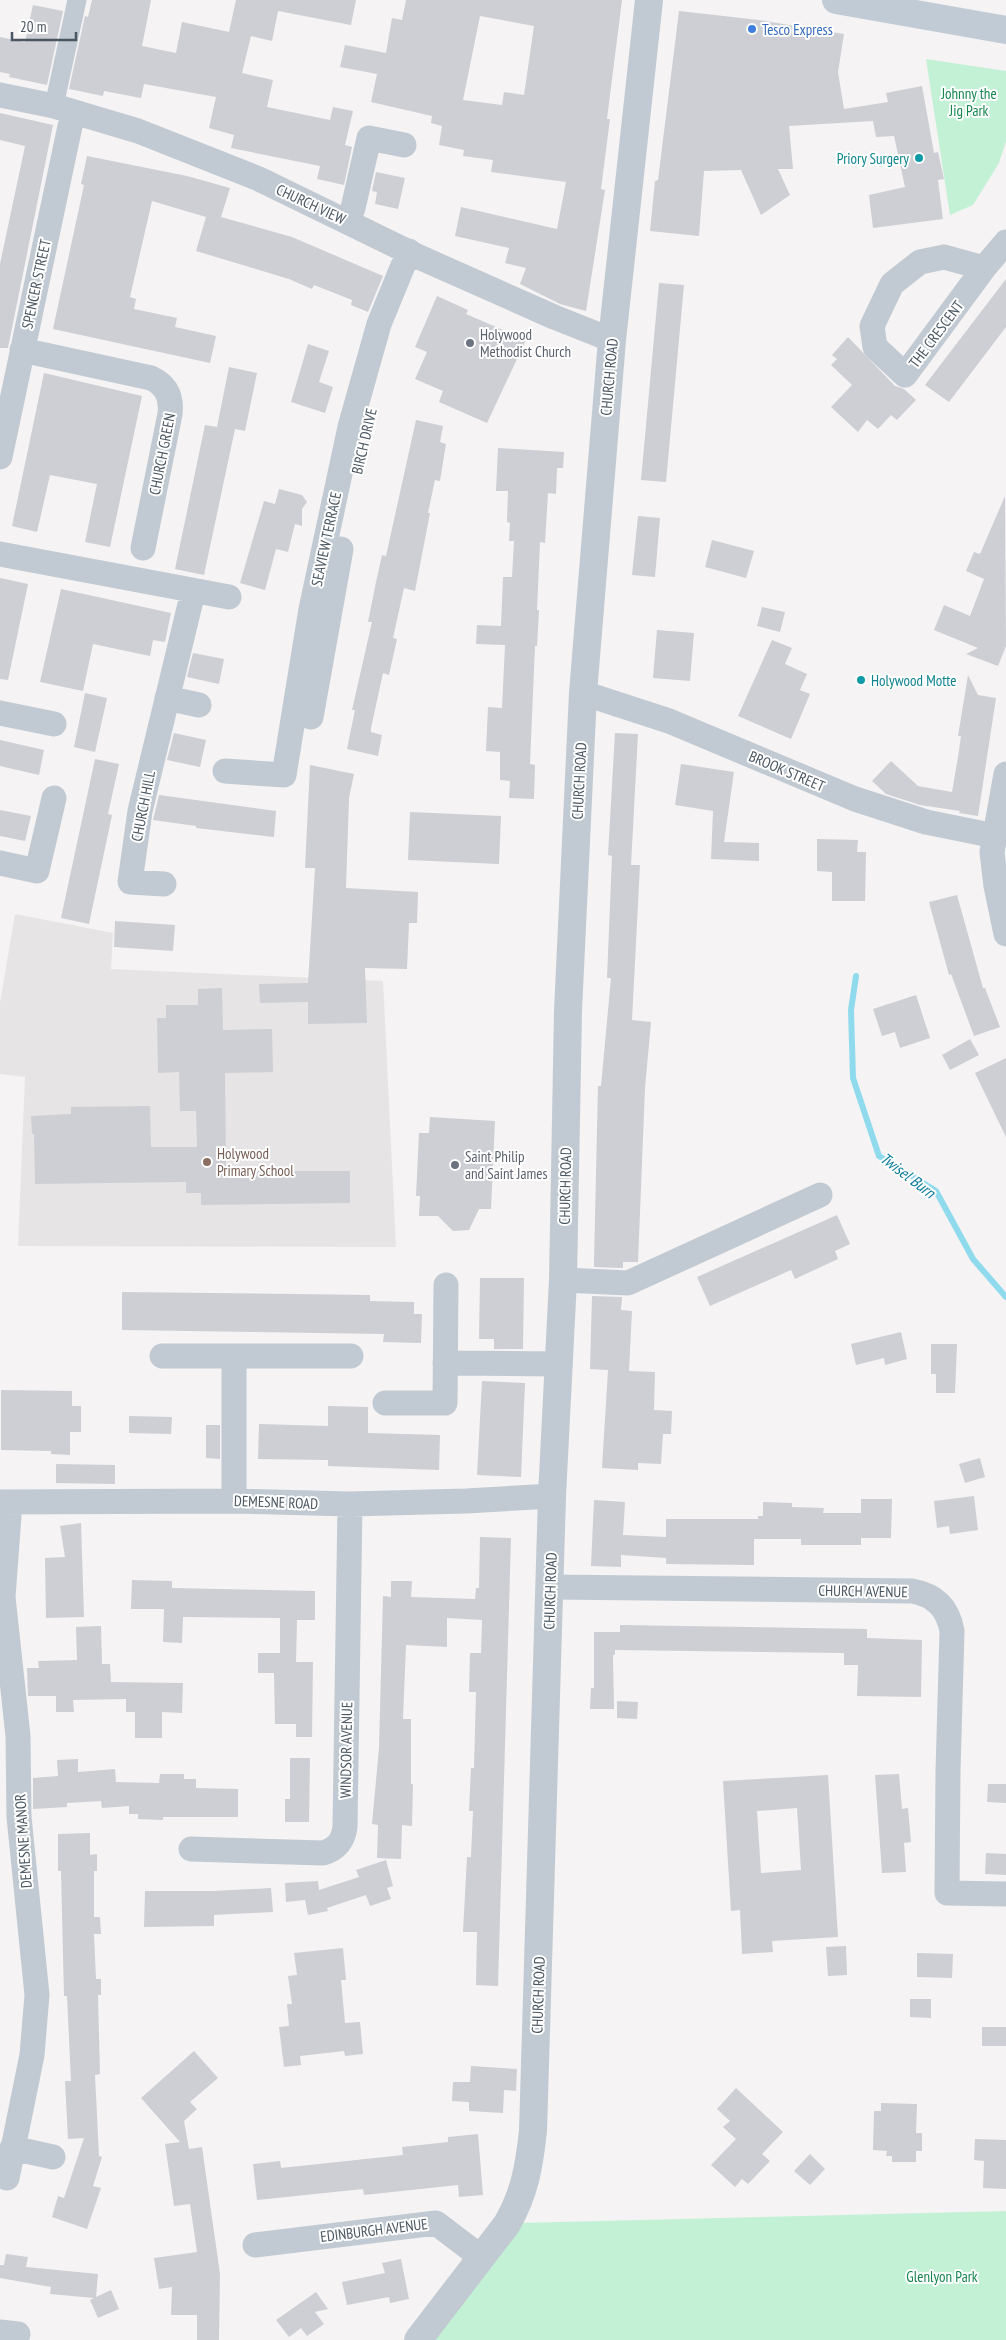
<svg xmlns="http://www.w3.org/2000/svg" width="1006" height="2340" font-family="'PT Sans Narrow',sans-serif">
  <style>
    .education { fill: #e6e4e5 }
    .green { fill: #c3f1d5 }
    .lines { fill: none; stroke-linecap: round; stroke-linejoin: round }
    .stream { stroke: #90daee; stroke-width: 6 }
    .building { fill: #cdcfd5; fill-rule: evenodd }
    .pedestrian { stroke: #c1cad2; stroke-width: 19 }
    .minor { stroke: #c1cad2; stroke-width: 25 }
    .tertiary { stroke: #c1cad2; stroke-width: 28 }
    .secondary { stroke: #c1cbd6; stroke-width: 28 }
    .shop-dot { fill: #3f7fe0; stroke: #fff; stroke-width: 2 }
    .culture-dot { fill: #0f9aa8; stroke: #fff; stroke-width: 2 }
    .worship-dot { fill: #6b7280; stroke: #fff; stroke-width: 2 }
    .education-dot { fill: #8d6e63; stroke: #fff; stroke-width: 2 }
    .labels { text-anchor: middle; dominant-baseline: central; stroke-width: 4; stroke-linejoin: round; paint-order: stroke }
    .shop-label { font-size: 15px; fill: #366cbe; stroke: #fff; text-anchor: start }
    .park-label { font-size: 15px; fill: #17864f; stroke: #fff }
    .culture-label { font-size: 15px; fill: #0d838f; stroke: #fff; text-anchor: end }
    .street-label { font-size: 15px; fill: #4a5661; stroke: #fff }
    .worship-label { font-size: 15px; fill: #5b616d; stroke: #fff; text-anchor: start }
    .education-label { font-size: 15px; fill: #785e54; stroke: #fff; text-anchor: start }
    .water-label { font-size: 16px; font-style: italic; fill: #0c7c9b; stroke: #fff }
  </style>
  <rect width="100%" height="100%" fill="#f5f3f3"/>
  <path class="education" d="M15,914L113,933L111,969L383,981L396,1247L18,1246L25,1077L0,1074V1003Z"/>
  <path class="green" d="M926,59L1006,71V141L999,163L973,205L950,215Z
    M1006,2211V2340H429L518,2223Z"/>
  <g class="lines">
    <path class="stream" d="M856,976L851,1010L853,1078L879,1156L936,1191L973,1259L1006,1297"/>
  </g>
  <path class="building" d="M92,0H151L142,46L176,53L182,22L229,32L236,0H356L351,25L278,11L272,41L251,36L242,73L273,80L267,107L330,120L333,107L353,111L345,145L352,147L344,185L317,179L320,166L231,148L234,135L209,128L216,97L144,84L141,98L104,91L103,96L69,89L85,16L88,17Z
    M406,0H622L607,119H610L601,189L605,190L586,311L560,304L520,284L526,268L505,263L509,248L455,236L461,207L557,229L566,182L491,172L493,160L463,156L464,150L439,145L442,126L431,123L432,116L371,102L377,74L340,67L345,45L386,53L392,18L402,20ZM480,16L534,26L524,95L504,92L502,105L463,100Z
    M33,5L63,11L47,85L9,77L10,74L0,72V37L25,42Z
    M679,11L759,20L844,34L838,72L844,109L888,102L886,93L922,86L934,153L938,152L944,179L938,180L943,219L873,228L869,195L905,187L894,136L876,137L873,121L789,126L793,169H778L790,195L761,215L741,170L704,171L699,236L650,231L655,181L658,180Z
    M0,113L53,125L8,348H0V264L25,146L0,140Z
    M87,156L187,176L230,188L221,217L292,237L383,276L368,312L351,305L352,300L314,285L312,289L289,279L196,251L206,217L152,201L130,297L136,299L134,309L177,318L175,327L216,336L210,363L53,329L84,185L81,184Z
    M376,172L405,178L398,209L375,204L377,192L372,191Z
    M1006,279V327L949,402L925,385Z
    M659,283L684,285L666,482L641,480Z
    M437,296L468,310L466,314L526,340L487,423L439,402L443,391L415,379L427,352L415,347Z
    M848,337L895,386L904,389L916,400L897,420L891,415L878,429L867,420L858,432L831,407L852,385L831,365L837,359L832,355Z
    M308,344L329,351L319,382L333,387L325,413L291,402Z
    M229,367L257,373L245,431L235,429L204,575L175,569L205,425L217,427Z
    M44,373L142,396L110,547L85,542L97,484L50,475L37,532L12,526Z
    M416,420L443,426L440,442L446,444L440,481L435,480L428,513H430L415,591L404,588L393,638L397,639L389,675L383,673L371,728V732L382,735L378,756L347,749L355,710H352L372,622H368L376,582L382,555L386,556Z
    M498,448L564,452L563,468H557L556,494L548,493L545,543L540,542L537,610H539L537,646H535L530,764L535,765L534,799L509,798L510,781L500,780V752L486,751L488,707L502,708L505,645L476,644L477,625L501,626L503,577H512L514,541H509L510,523L507,522L508,491H496Z
    M279,489L302,495L307,502L302,509V526L295,524L288,552L276,549L265,590L240,583L264,501L275,504Z
    M1005,496L1006,646L998,666L966,654L978,648L934,630L944,605L970,616L984,579L966,571L974,552L980,554Z
    M638,516L660,518L655,577L632,575Z
    M712,540L754,551L746,578L705,567Z
    M0,578L28,584L8,680L0,679Z
    M61,589L171,613L165,642L153,640L150,656L93,644L83,691L40,682Z
    M762,607L785,612L780,632L757,626Z
    M657,630L694,633L690,681L653,678Z
    M772,640L792,648L785,664L807,674L800,690L810,694L791,739L738,716Z
    M193,653L224,659L219,684L187,677Z
    M968,675L978,695L996,698L978,816L959,813L960,811L920,805L886,794L872,781L891,761L918,786L952,792L958,757L961,736H958Z
    M85,693L107,698L95,752L74,747Z
    M174,733L206,740L200,767L167,760Z
    M615,733L638,734L631,865H640L632,1020L651,1022L645,1088L638,1262H623V1268L594,1267V1261L598,1086H601L611,978H607L612,856L608,855Z
    M0,740L44,750L39,775L0,766Z
    M95,759L119,764L108,814L112,815L89,924L61,918Z
    M681,764L734,772L724,842L759,843V861L711,859L713,811L675,805Z
    M310,765L354,774L349,798L346,888L418,892L417,923H409L407,969L365,968L367,1023L308,1024V1002L260,1003L259,984L308,983L315,868H305Z
    M159,795L276,811L274,837L196,828V826L153,820Z
    M0,810L31,816L25,841L0,836Z
    M410,812L501,816L499,864L408,860Z
    M817,839L858,840L857,852H866L865,901H832V872L817,871Z
    M957,895L983,988H985L1000,1027L974,1036L951,974L949,975L929,902Z
    M115,921L175,925L173,951L114,947Z
    M222,988L223,1030L272,1029L273,1072L225,1073L226,1171H350V1203L201,1205V1193H186V1182L35,1184L34,1134H32L31,1116L71,1114V1107L150,1106L151,1147H197L196,1111H180L179,1072L158,1073L157,1018H166V1005H198V989Z
    M916,995L930,1038L900,1048L895,1032L882,1036L873,1009Z
    M970,1039L979,1055L950,1070L942,1055Z
    M1006,1058V1137L975,1073Z
    M430,1117L495,1121L491,1209H479L469,1230L453,1231L438,1216H419L420,1196H416L419,1133H429Z
    M837,1215L850,1244L835,1251L838,1259L795,1279L791,1270L710,1306L697,1277Z
    M480,1278H524L523,1349H494V1339H479Z
    M122,1292L370,1295V1301L414,1302V1314H422L421,1343L383,1342L384,1334L122,1330Z
    M592,1296L622,1297L621,1310L632,1311L629,1371L655,1372L654,1410L672,1411L671,1434H663L661,1464L638,1463V1470L602,1468L608,1370L590,1369Z
    M901,1332L907,1359L885,1365L884,1358L856,1365L851,1344Z
    M931,1344H957L955,1393H936V1374H931Z
    M482,1381L525,1383L521,1477L477,1475Z
    M1,1390L72,1391V1406H81V1432H70V1455L51,1454V1451L1,1450Z
    M328,1406L368,1407V1433L440,1435L439,1470L328,1466V1460L258,1459L259,1424L328,1426Z
    M129,1416L172,1417L171,1434L129,1433Z
    M206,1425H220V1459L206,1458Z
    M980,1458L985,1477L965,1483L959,1464Z
    M56,1464L115,1465V1484L56,1483Z
    M974,1496L978,1530L950,1534L949,1526L937,1528L934,1501Z
    M861,1499H892L891,1538H861V1545H801V1539H754V1565L666,1564V1558L621,1555V1567L591,1566L594,1500L625,1502L623,1535L666,1537V1519H758V1516H763V1502L792,1503V1507L824,1508L823,1513H861Z
    M81,1523L84,1617L46,1618L45,1558L65,1557L60,1526Z
    M480,1537L511,1538L498,1986L476,1985L477,1932H463L467,1857H471L473,1811H469L471,1768H474L476,1692H469L470,1653H481L482,1620L447,1618V1647L406,1645L403,1719H411V1784H413L412,1826L402,1825L401,1859L377,1858L378,1825L372,1824L379,1748L383,1596L391,1597V1581H412L411,1597L475,1599L476,1588H479Z
    M132,1580L172,1581V1588L315,1591V1620H297L296,1662H313L312,1737H296V1724H275L274,1673H258V1653H280V1618L183,1617L182,1643L163,1642L164,1609H131Z
    M620,1625L867,1629V1638L922,1640L921,1697L857,1696L858,1665H844V1653L615,1650V1655H613L614,1709H590L591,1688H594V1632H620Z
    M101,1626L102,1664H110L111,1682L183,1683L182,1713L162,1712V1738H135V1712H126V1699L73,1700L74,1712H56V1696H28L27,1668H39L38,1661L77,1660L76,1627Z
    M617,1701L638,1702L637,1719L617,1718Z
    M290,1758H310L309,1822H285V1799H290Z
    M78,1759V1772L115,1769L116,1782L159,1783L160,1774H184V1779H196V1788L238,1789V1817H163V1820L138,1819V1814H129V1806L102,1808L101,1801L67,1803V1807L33,1809V1778L58,1776L57,1760Z
    M899,1774L902,1809L908,1808L911,1842L904,1843L906,1872L882,1873L875,1775Z
    M828,1775L838,1937L772,1941L773,1952L742,1954L740,1910L731,1911L723,1781ZM797,1808L801,1870L761,1873L757,1811Z
    M988,1784H1006V1803L987,1802Z
    M90,1833V1855L97,1854V1871H94V1917H100L101,1934H94L96,1979H101V1995H98L100,2074L95,2075L99,2156L102,2157L93,2186L101,2188L87,2229L52,2217L58,2196L64,2198L84,2138L68,2139L65,2081H71L67,1996H64L61,1871H58V1834Z
    M986,1853L1006,1854V1875L985,1874Z
    M386,1860L393,1886L387,1888L391,1899L370,1906L366,1895L327,1908L328,1911L308,1915L305,1900L286,1902L285,1883L318,1881L319,1890L359,1877L356,1870Z
    M271,1888L273,1912L214,1915V1926L144,1927L145,1891H213Z
    M846,1946L847,1975L828,1976L826,1947Z
    M343,1948L346,1980H341L345,2023L360,2022L363,2054L345,2056L344,2051L300,2056L301,2065L284,2067L279,2027L289,2026L287,2004H292L288,1976L297,1975L294,1953Z
    M917,1953L953,1954L952,1978L917,1977Z
    M910,1999H931V2018L910,2017Z
    M982,2027H1006V2046H982Z
    M194,2051L218,2078L190,2102L197,2109L184,2121L189,2149L202,2147L220,2274L219,2340H197V2315H171L172,2287L159,2289L154,2258L197,2252L190,2204L174,2206L165,2144L180,2142L141,2098Z
    M471,2066L517,2069L516,2091L504,2090L503,2113L469,2111V2102L452,2101L453,2082H470Z
    M736,2088L783,2132L762,2154L770,2161L748,2184L742,2179L735,2187L711,2165L736,2139L723,2127L730,2121L717,2109Z
    M881,2103L917,2104L916,2133H922V2151H916V2162H892V2156H886L887,2151L873,2150L874,2111H881Z
    M478,2134L483,2195L459,2197L458,2185L364,2195L363,2189L257,2200L253,2164L280,2161L281,2168L403,2155L402,2147L448,2142V2137Z
    M975,2139L1006,2140V2189L983,2188L984,2161L974,2160Z
    M810,2154L825,2169L810,2185L794,2171Z
    M6,2254L28,2257L26,2267L98,2274L96,2297L111,2290L119,2309L98,2318L90,2300L94,2298L50,2294L51,2287L0,2278V2265H4Z
    M401,2259L409,2299L390,2303L389,2297L347,2305L342,2282L385,2273L382,2263Z
    M316,2292L328,2309L315,2312L324,2324L307,2336L301,2328L289,2337L276,2320Z"/>
  <g class="lines">
    <path class="pedestrian" d="M54,106L77,0"/>
    <path class="minor" d="M0,95L54,106L138,131L259,179L419,257L554,317L612,340
      M348,221L353,208L369,138L404,145
      M984,268L944,257L920,262L892,284L872,326L875,347L905,375L984,268L1006,242
      M22,350L151,378C166,385 172,397 170,414L143,548
      M0,457L73,112
      M0,554L229,597
      M583,693L669,721L855,799L926,822L995,836
      M167,698L199,705
      M0,713L54,724
      M311,717L341,549
      M225,771L284,775L311,609L350,427L379,324L409,251
      M1006,774L992,852L996,886L1006,934
      M0,863L37,871L54,798
      M164,884L130,882L140,811L193,592
      M563,1280L628,1283L820,1195
      M162,1356H351
      M234,1356V1501
      M445,1363L560,1364
      M385,1403H445L446,1285
      M0,1502L234,1501L350,1504L466,1501L552,1496
      M550,1587L912,1591C935,1595 948,1608 952,1631L948,1771L947,1893L1006,1894
      M191,1849L323,1853C337,1849 343,1841 345,1827L350,1504
      M12,2148L53,2157
      M7,2178L32,2055L37,1995L19,1817L18,1736L3,1597L10,1502
      M255,2245L436,2223L482,2258
      M0,2332L18,2334"/>
    <path class="tertiary" d="M418,2340L507,2224C525,2192 529,2167 533,2131L552,1496L563,1280L568,1011L583,693L612,340L649,0"/>
    <path class="secondary" d="M836,0L1006,30"/>
  </g>
  <circle class="shop-dot" cx="752" cy="29" r="5"/>
  <g class="culture-dot">
    <circle cx="919" cy="158" r="5"/>
    <circle cx="861" cy="680" r="5"/>
  </g>
  <g class="worship-dot">
    <circle cx="470" cy="343" r="5"/>
    <circle cx="455" cy="1165" r="5"/>
  </g>
  <circle class="education-dot" cx="207" cy="1162" r="5"/>
  <g class="labels">
    <g class="shop-label">
      <text x="762" y="29">Tesco Express</text>
    </g>
    <g class="park-label">
      <text x="969" y="93">Johnny the<tspan x="969" dy="17">Jig Park</tspan></text>
      <text x="942" y="2276">Glenlyon Park</text>
    </g>
    <g class="culture-label">
      <text x="909" y="158">Priory Surgery</text>
      <text x="871" y="680" text-anchor="start">Holywood Motte</text>
    </g>
    <g class="street-label">
      <text transform="translate(311 204) rotate(25)">CHURCH VIEW</text>
      <text transform="translate(36 284) rotate(-78)">SPENCER STREET</text>
      <text transform="translate(936 334) rotate(-53)">THE CRESCENT</text>
      <text transform="translate(609 377) rotate(-85)">CHURCH ROAD</text>
      <text transform="translate(364 441) rotate(-77)">BIRCH DRIVE</text>
      <text transform="translate(162 454) rotate(-79)">CHURCH GREEN</text>
      <text transform="translate(326 539) rotate(-78)">SEAVIEW TERRACE</text>
      <text transform="translate(787 771) rotate(23)">BROOK STREET</text>
      <text transform="translate(579 781) rotate(-87)">CHURCH ROAD</text>
      <text transform="translate(143 806) rotate(-79)">CHURCH HILL</text>
      <text transform="translate(565 1186) rotate(-89)">CHURCH ROAD</text>
      <text transform="translate(276 1502) rotate(2)">DEMESNE ROAD</text>
      <text transform="translate(550 1591) rotate(-88)">CHURCH ROAD</text>
      <text transform="translate(863 1591) rotate(1)">CHURCH AVENUE</text>
      <text transform="translate(346 1750) rotate(-89)">WINDSOR AVENUE</text>
      <text transform="translate(23 1841) rotate(-94)">DEMESNE MANOR</text>
      <text transform="translate(538 1995) rotate(-88)">CHURCH ROAD</text>
      <text transform="translate(374 2230) rotate(-7)">EDINBURGH AVENUE</text>
    </g>
    <g class="worship-label">
      <text x="480" y="334">Holywood<tspan x="480" dy="17">Methodist Church</tspan></text>
      <text x="465" y="1156">Saint Philip<tspan x="465" dy="17">and Saint James</tspan></text>
    </g>
    <g class="education-label">
      <text x="217" y="1153">Holywood<tspan x="217" dy="17">Primary School</tspan></text>
    </g>
    <g class="water-label">
      <text transform="translate(908 1175) rotate(37)">Twisel Burn</text>
    </g>
  </g>
  <path d="M12 32v8h64v-8" fill="none" stroke="#4a5661" stroke-width="2.5"/>
  <text x="20" y="32" font-size="15" fill="#4a5661" stroke="#ffffff" stroke-width="4" paint-order="stroke">20 m</text>
</svg>
